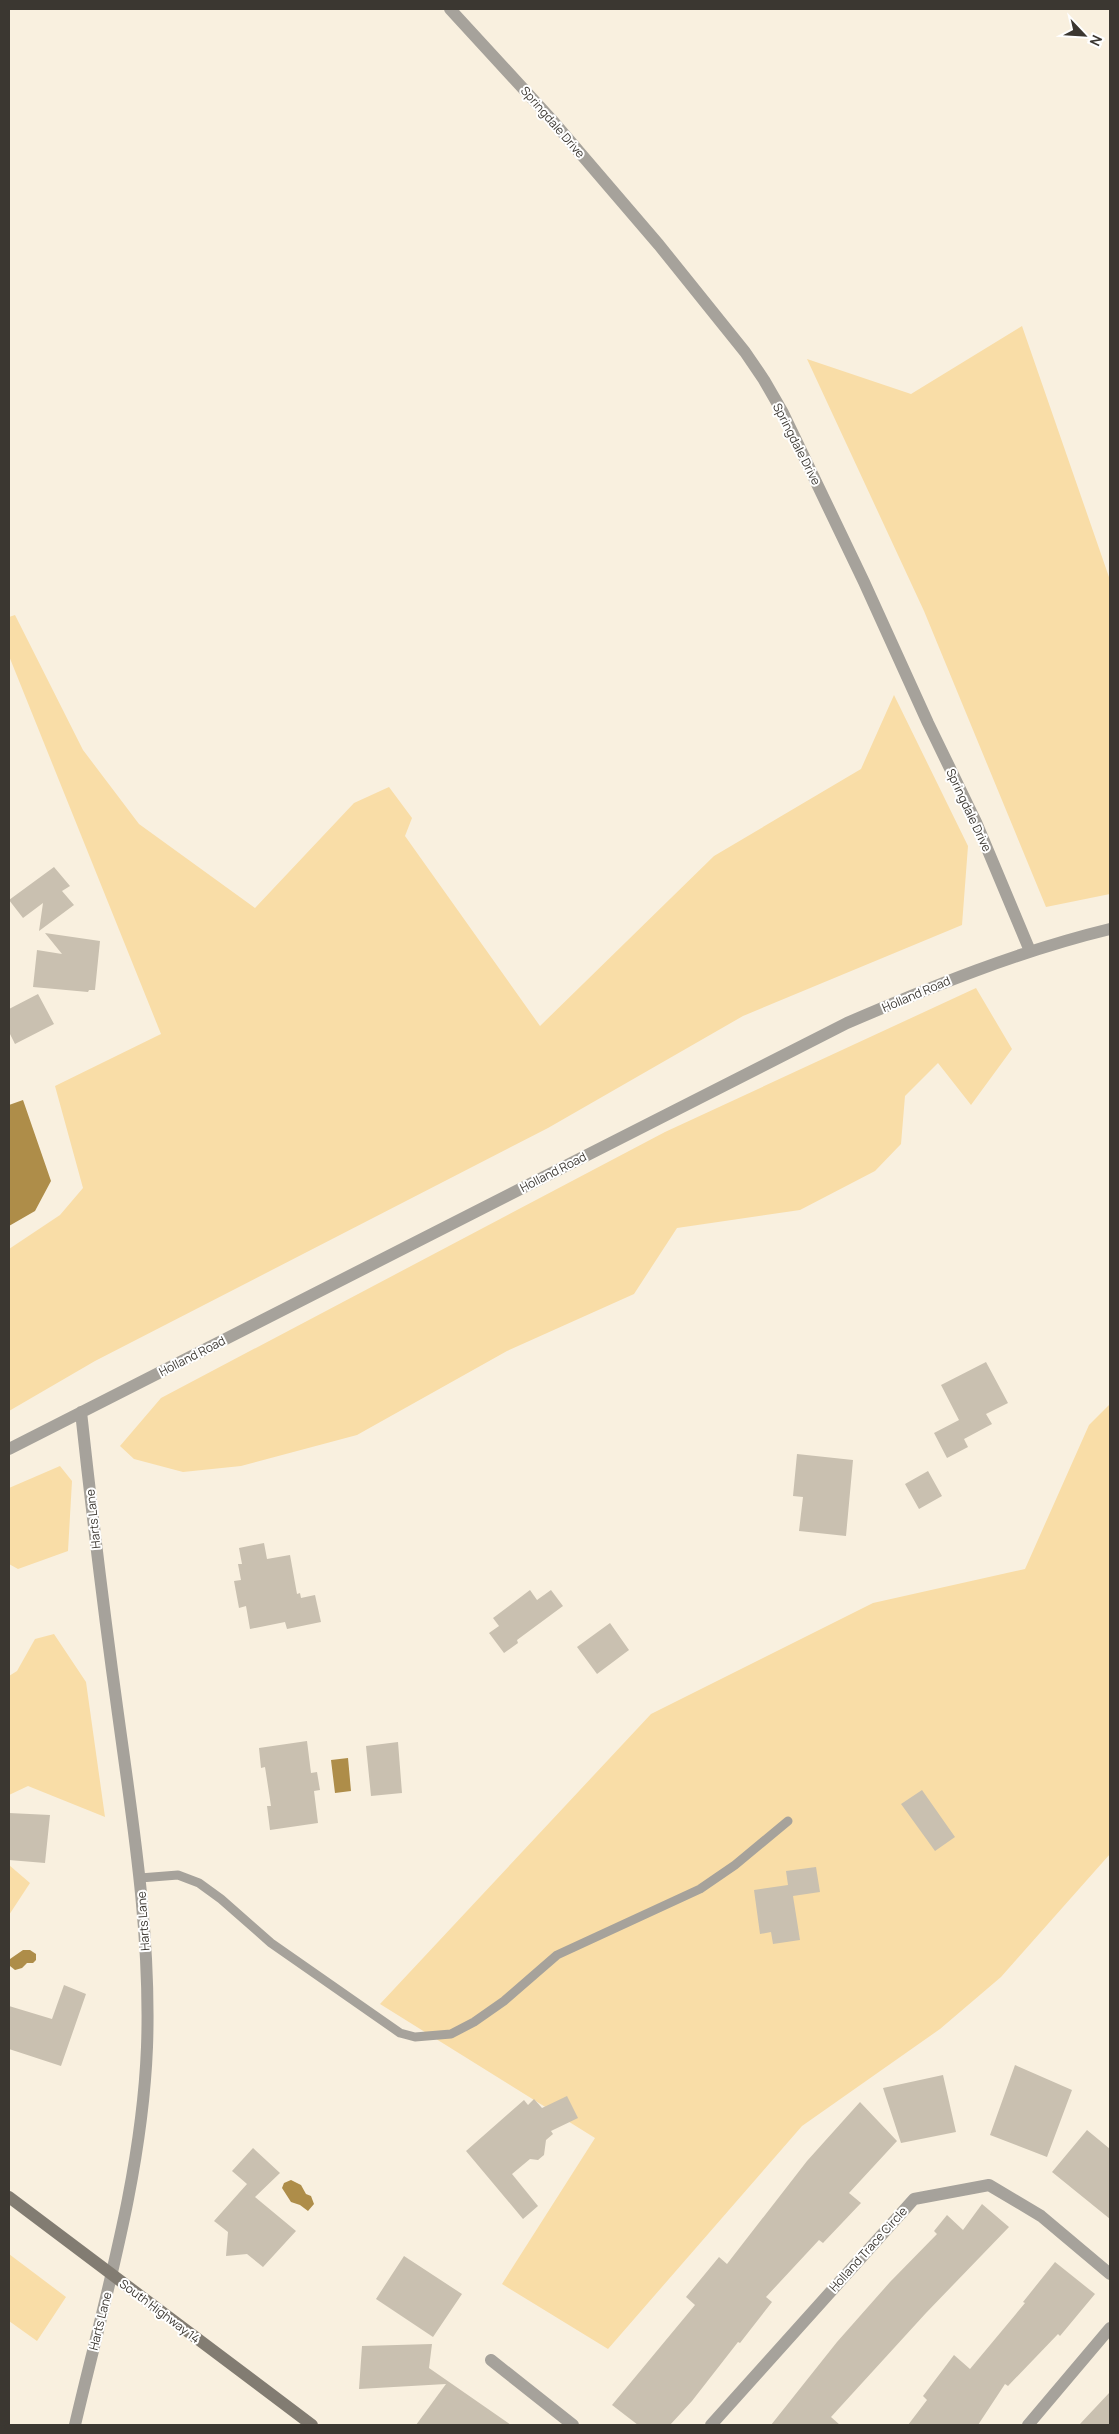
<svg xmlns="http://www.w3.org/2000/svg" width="1119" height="2434" font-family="Manrope,sans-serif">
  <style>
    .green { fill: #f9dda7 }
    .water { fill: #ae8d49 }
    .building { fill: #c9c0b0 }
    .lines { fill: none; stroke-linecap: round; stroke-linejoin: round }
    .service { stroke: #a6a29b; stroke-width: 9 }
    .minor { stroke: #a6a29b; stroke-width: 12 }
    .secondary { stroke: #827c72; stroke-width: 12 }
    .labels { text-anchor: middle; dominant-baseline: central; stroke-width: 4; stroke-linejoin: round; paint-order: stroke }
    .street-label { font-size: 12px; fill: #3b3731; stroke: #fff }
  </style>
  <rect width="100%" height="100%" fill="#f9f0df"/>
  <path class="green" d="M1022,326L1110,580V894L1046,907L924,611L807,359L911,394Z
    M15,615L83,750L139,824L255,908L354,803L389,787L412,818L405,836L540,1026L714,856L861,769L894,695L968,846L962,925L743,1016L548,1128L95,1361L9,1411V1249L60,1215L83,1188L55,1086L161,1034L9,656V617Z
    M976,988L1012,1049L971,1105L938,1063L905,1096L901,1144L875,1171L800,1210L677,1228L634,1294L507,1351L357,1435L241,1466L183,1472L134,1459L120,1446L161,1398L665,1132Z
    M1110,1404V1854L1001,1977L940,2029L802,2126L608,2349L502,2284L595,2138L380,2004L651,1714L873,1603L1025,1569L1089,1425Z
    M60,1466L72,1481L68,1551L18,1569L9,1564V1488Z
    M54,1634L86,1682L105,1817L28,1786L9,1795V1676L17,1671L35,1639Z
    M9,1865L30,1883L9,1915Z
    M9,2254L66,2297L37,2341L9,2321Z"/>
  <path class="water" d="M23,1100L51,1181L35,1211L9,1226V1105Z
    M348,1758L351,1791L335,1793L331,1760Z
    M23,1950H30L36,1954V1960L33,1963H27L22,1968L15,1970L10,1966V1959Z
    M291,2180L301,2185L306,2194L311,2196L314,2204L308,2211L300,2205L291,2202L282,2188L284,2183Z"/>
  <path class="building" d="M54,867L70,886L62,891L74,905L39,931L43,903L23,918L9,900Z
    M45,933L100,941L95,990H89L88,992L33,987L37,950L62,954Z
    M38,994L54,1024L15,1044L9,1032V1009Z
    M986,1362L1008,1403L986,1414L992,1424L964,1439L968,1447L947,1458L934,1433L959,1420L941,1385Z
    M797,1454L853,1460L846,1536L799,1531L803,1497L793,1496Z
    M928,1471L942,1496L919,1509L905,1484Z
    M264,1543L267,1559L290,1555L297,1594L300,1593L301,1598L315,1595L321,1622L287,1629L285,1622L250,1629L246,1606L239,1608L234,1581L241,1580L238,1564H242L239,1548Z
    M530,1590L537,1600L551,1590L563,1606L517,1640L518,1643L504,1653L489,1633L499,1626L493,1618Z
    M610,1623L629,1650L597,1674L577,1647Z
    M307,1741L311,1773L317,1772L320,1790L314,1791L318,1823L270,1830L267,1806H271L265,1767L261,1768L259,1748Z
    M398,1742L402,1793L371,1796L366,1746Z
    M922,1790L955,1837L935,1851L901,1804Z
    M9,1813L50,1815L45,1863L9,1860Z
    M816,1867L820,1892L793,1896L800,1940L773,1944L771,1932L760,1934L754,1890L788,1885L786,1871Z
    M64,1985L86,1994L61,2066L9,2049V2006L52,2019Z
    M1015,2065L1072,2090L1047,2157L990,2135Z
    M943,2075L956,2132L901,2143L883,2088Z
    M567,2096L578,2118L551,2131L553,2134L546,2140L544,2155L538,2160L530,2159L512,2174L538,2206L523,2219L466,2151L524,2100L528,2105L534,2099L542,2108Z
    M860,2102L897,2141L849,2193L861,2203L823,2243L819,2240L766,2297L772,2302L740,2343L738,2342L692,2401L670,2425H638L612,2405L695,2305L686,2297L719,2257L727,2264L807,2161Z
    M1087,2130L1110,2149V2219L1052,2172Z
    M253,2148L280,2173L255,2197L296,2231L263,2267L247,2254L226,2256L228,2232L214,2221L247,2184L232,2171Z
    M982,2204L1009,2227L926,2313L831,2417L840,2425H771L837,2342L890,2282L937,2234L934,2231L947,2215L963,2230Z
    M404,2256L462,2294L433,2337L376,2299Z
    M1055,2262L1095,2294L1060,2336L1058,2334L1008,2386L1005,2384L978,2425H908L927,2400L923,2396L954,2355L970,2369L1025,2303L1023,2302Z
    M432,2344L429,2368L511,2425H416L446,2384L359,2389L362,2346Z
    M1110,2392V2425H1079Z"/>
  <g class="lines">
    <path class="service" d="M140,1878L178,1875L199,1883L221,1899L271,1943L400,2033L415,2037L451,2034L474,2022L504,2001L557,1955L700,1889L735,1865L788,1821"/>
    <path class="minor" d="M450,9L551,119L659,245L745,352L764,380L783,413L864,582L928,723L976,822L1030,951
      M9,1449L847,1023C933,986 1019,951 1110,929
      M491,2360L573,2425
      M75,2425C104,2301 142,2175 147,2047C151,1935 133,1824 118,1714C104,1613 92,1513 81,1412
      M711,2425L914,2199L989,2185L1041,2216L1110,2274
      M1028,2425L1110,2328"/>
    <path class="secondary" d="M9,2197L312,2425"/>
  </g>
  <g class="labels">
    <g class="street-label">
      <text transform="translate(553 122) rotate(49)">Springdale Drive</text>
      <text transform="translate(797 444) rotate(63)">Springdale Drive</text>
      <text transform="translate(969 810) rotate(65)">Springdale Drive</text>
      <text transform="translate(916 994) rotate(-23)">Holland Road</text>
      <text transform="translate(553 1172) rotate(-27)">Holland Road</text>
      <text transform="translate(192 1356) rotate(-27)">Holland Road</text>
      <text transform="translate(93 1519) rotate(-96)">Harts Lane</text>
      <text transform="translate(143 1921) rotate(-94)">Harts Lane</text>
      <text transform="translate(868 2249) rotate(-48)">Holland Trace Circle</text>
      <text transform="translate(160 2311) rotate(37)">South Highway 14</text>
      <text transform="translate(100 2321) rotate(-76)">Harts Lane</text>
    </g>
  </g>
  <rect width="1119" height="2434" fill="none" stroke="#3b3731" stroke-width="20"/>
  <g transform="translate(1084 35) rotate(115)" stroke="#ffffff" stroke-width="4" paint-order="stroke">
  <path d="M0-4L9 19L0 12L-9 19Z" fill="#3b3731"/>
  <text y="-8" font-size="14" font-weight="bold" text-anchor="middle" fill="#3b3731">N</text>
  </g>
</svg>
